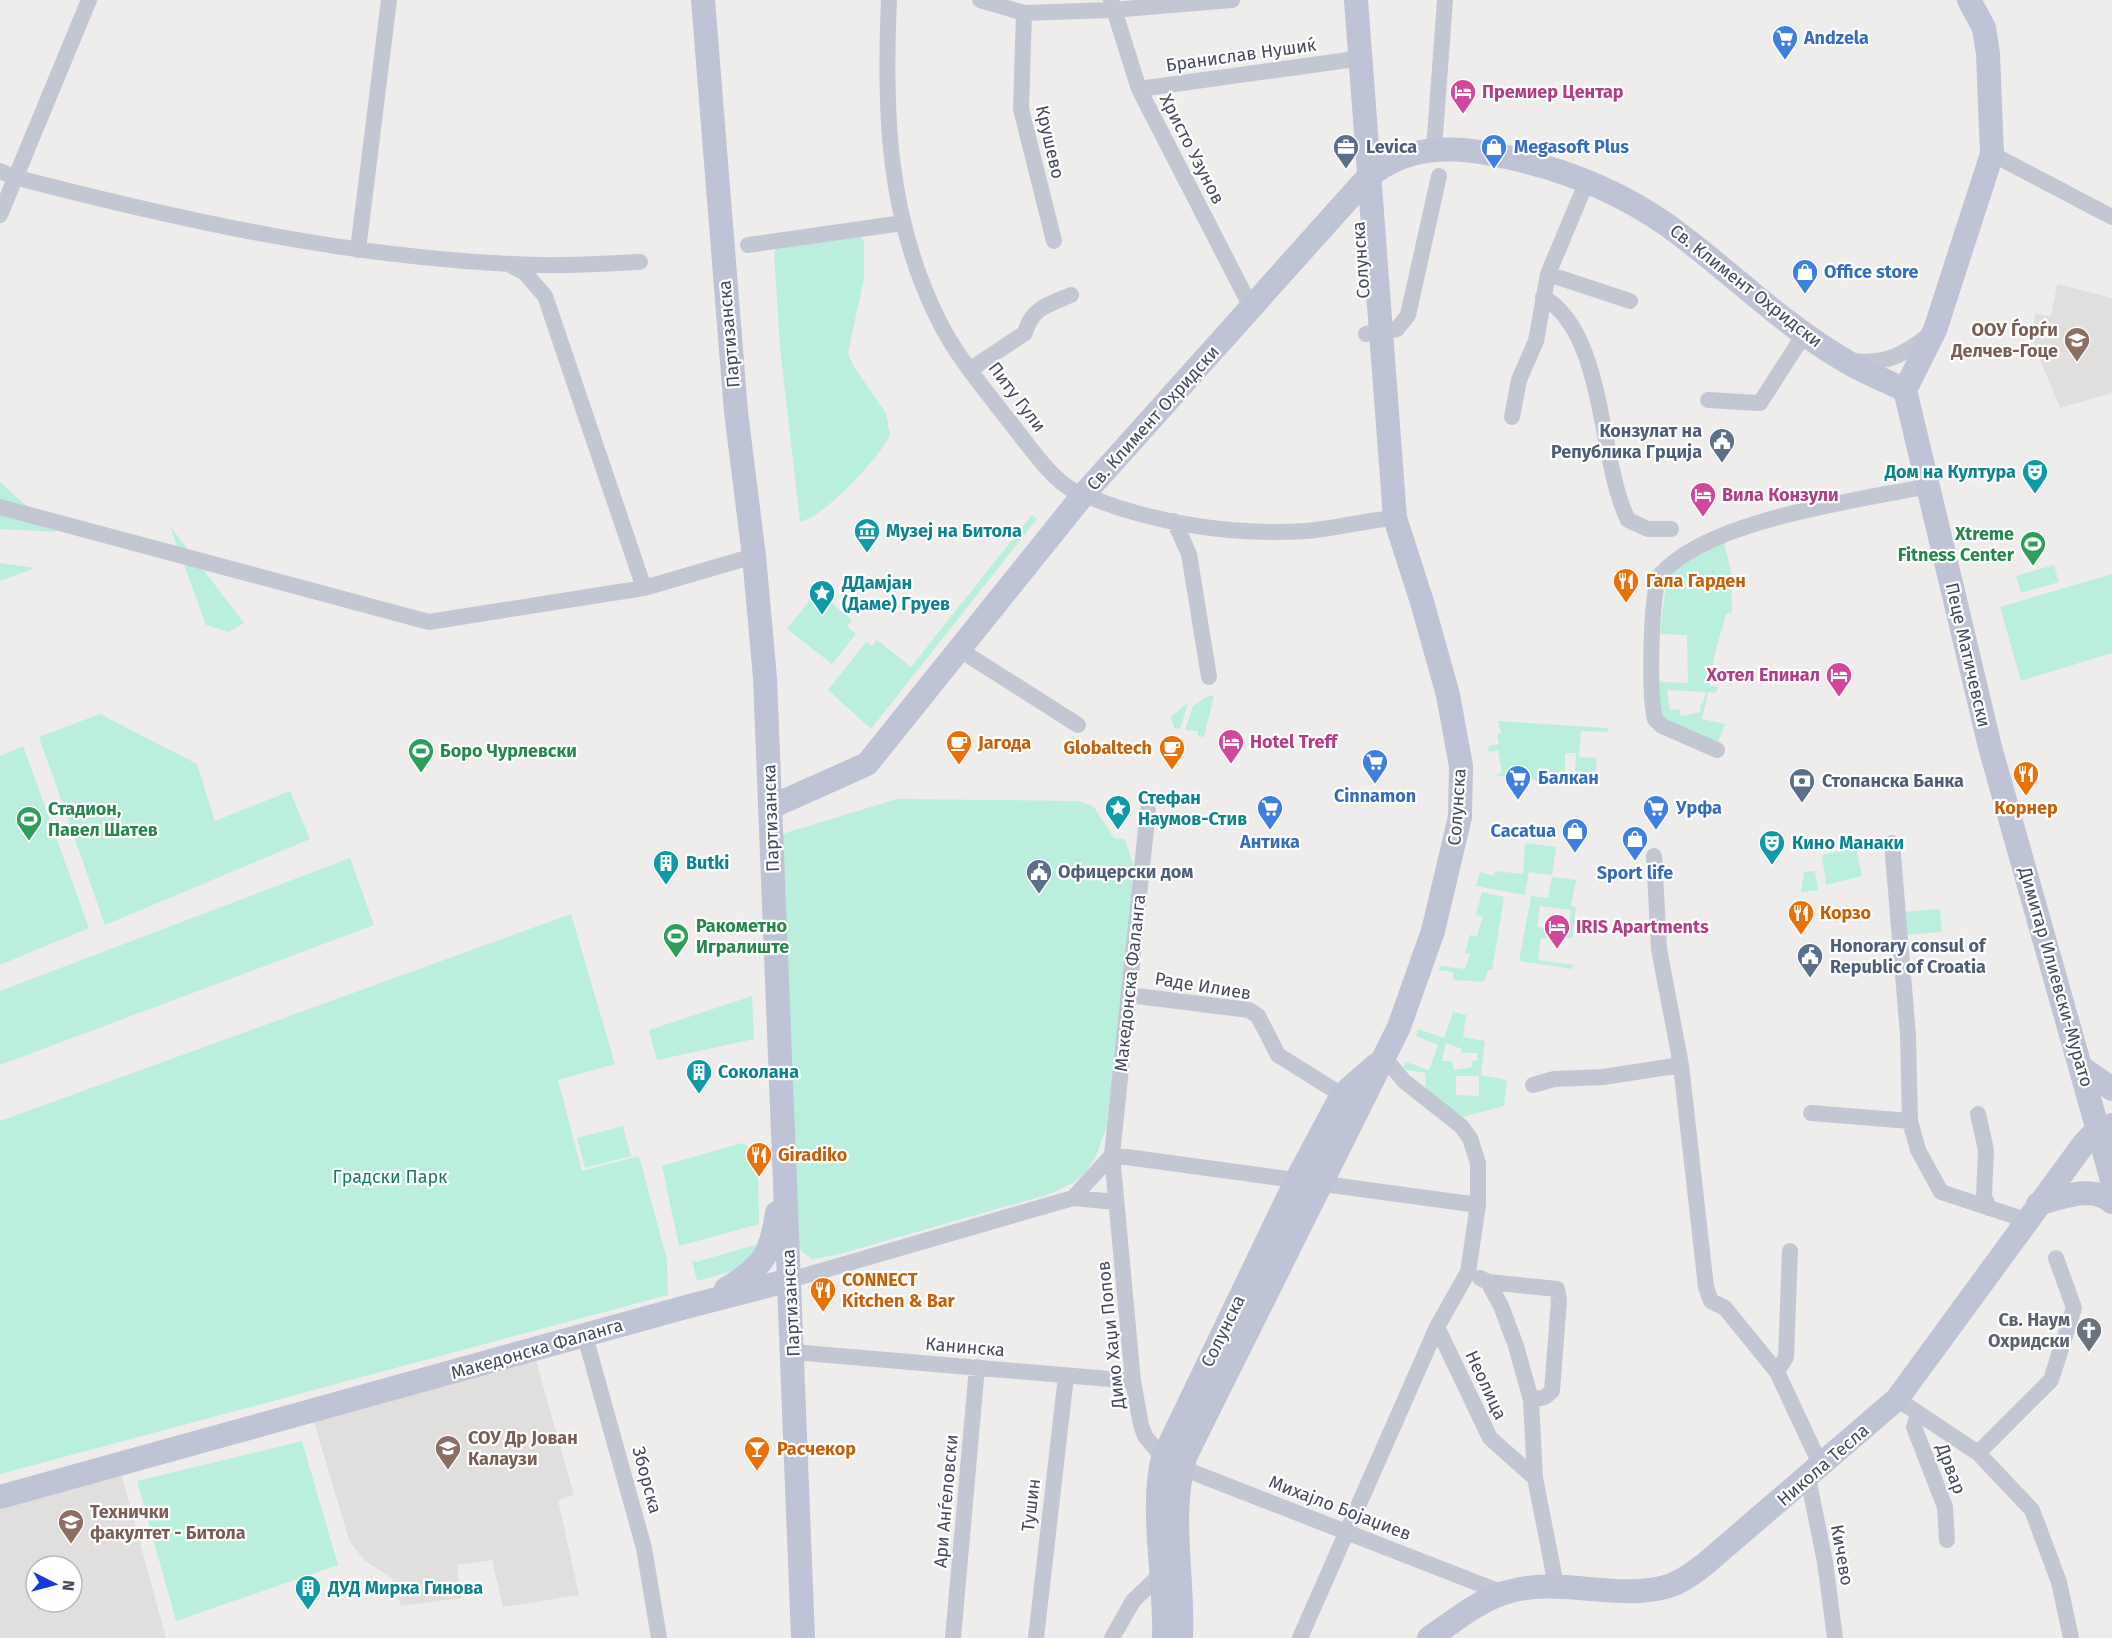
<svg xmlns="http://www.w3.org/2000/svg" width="2112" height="1638" font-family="'Fira Sans',sans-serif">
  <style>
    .education { fill: #e0dfde; fill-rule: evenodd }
    .green { fill: #baeedd; fill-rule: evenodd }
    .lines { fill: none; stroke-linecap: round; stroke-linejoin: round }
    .street { stroke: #c3c7d4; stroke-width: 16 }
    .secondary { stroke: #bfc3d6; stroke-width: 24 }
    .labels { text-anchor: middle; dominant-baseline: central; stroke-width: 4.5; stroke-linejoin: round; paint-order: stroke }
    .shop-label { font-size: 18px; font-weight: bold; fill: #366cbe; stroke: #fff; text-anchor: start }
    .street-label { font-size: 18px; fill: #454a5a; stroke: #fff }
    .hotel-label { font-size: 18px; font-weight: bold; fill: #b23c85; stroke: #fff; text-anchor: start }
    .service-label { font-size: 18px; font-weight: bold; fill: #4e5e75; stroke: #fff; text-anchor: start }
    .education-label { font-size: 18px; font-weight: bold; fill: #785e54; stroke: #fff; text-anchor: start }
    .culture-label { font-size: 18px; font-weight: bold; fill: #0d838f; stroke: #fff; text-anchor: start }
    .leisure-label { font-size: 18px; font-weight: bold; fill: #27864d; stroke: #fff; text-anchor: start }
    .food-label { font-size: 18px; font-weight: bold; fill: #c56008; stroke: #fff; text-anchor: start }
    .park-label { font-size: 18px; fill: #167b65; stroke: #fff }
    .worship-label { font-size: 18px; font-weight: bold; fill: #5b616d; stroke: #fff; text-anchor: end }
  </style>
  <rect width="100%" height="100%" fill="#efedec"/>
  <path class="education" d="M2057,284L2112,298V393L2060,408L2032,340L2035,314L2051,316Z
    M533,1350L574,1495L558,1500L579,1595L503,1607L492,1560L457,1565L461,1598L401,1606L392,1578L364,1560L349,1540L311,1412Z
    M119,1465L166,1638H0V1497ZM36,1566H72V1602H36Z"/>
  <path class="green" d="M860,237L864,241V278L848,353L854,367L886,413L890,435C881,456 822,520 800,521L780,348L774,252L776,249Z
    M0,482L56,532L0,529Z
    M1032,515L1037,519L871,729L828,690L866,642L872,646L877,640L911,667Z
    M170,526L244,623L229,632L206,625Z
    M1724,542L1731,572L1732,612L1726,614L1714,657L1710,686L1718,687L1716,693L1708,692L1702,719L1725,724L1717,745L1661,719L1658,682L1688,683L1687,635L1660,634L1667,576L1682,564ZM1667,690L1706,692L1703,703L1700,704L1701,712L1681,716L1679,709L1670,710Z
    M0,563L35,568L0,581Z
    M2054,565L2059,582L2021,593L2016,576Z
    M2112,574V653L2021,681L2000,607Z
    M817,591L852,620L847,626L856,634L832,664L787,629Z
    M1208,696H1214L1204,737L1198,736V731L1185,730L1193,706Z
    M1188,703L1180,729L1174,728L1171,716Z
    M100,714L197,764L215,821L290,791L310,839L105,925L39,737Z
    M1498,721L1608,728V732L1581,731L1579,757L1597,758L1594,787L1493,775L1502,773L1498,750L1489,752L1488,746L1499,744L1497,735L1501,733ZM1565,753H1576L1575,773H1565Z
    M23,746L89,928L0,965V756Z
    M897,799L1079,801L1094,807L1114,838L1125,839L1133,864L1129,928L1115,1067L1106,1128L1097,1154L1085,1173L1073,1183L1050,1194L836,1255L812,1259L801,1251L798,1243L782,834Z
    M1525,843L1556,847L1552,875L1529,872L1525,895L1476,886L1480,872L1494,876L1495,871L1523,874Z
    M1856,848L1862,876L1826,885L1822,855Z
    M350,858L374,925L0,1065V991Z
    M1815,871L1818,890L1801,892L1804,872Z
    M1552,877L1576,880L1571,906L1576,907L1572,938H1541L1538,960L1573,965L1572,969L1519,961L1531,896L1548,898ZM1540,906L1571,910L1568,932L1537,927Z
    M1482,892L1504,897L1492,970H1488L1484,982L1453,980V972L1439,970L1440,966L1465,969L1470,954L1465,953L1470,935L1477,936L1483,916L1476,915Z
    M1940,909L1942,932L1905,935L1903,912Z
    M571,914L615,1064L558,1080L582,1171L639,1156L667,1260L668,1295L0,1474V1121Z
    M752,996L754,1039L657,1060L649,1030Z
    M1453,1012L1466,1015L1463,1037L1485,1041L1481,1075L1507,1080L1504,1106L1462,1117L1426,1091L1425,1073L1403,1069L1406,1062L1429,1070L1438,1045L1416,1036L1418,1029L1444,1038ZM1446,1043L1462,1049L1461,1053H1477L1478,1060L1472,1061V1067L1454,1070L1452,1061H1442ZM1456,1076H1479V1096L1456,1095Z
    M623,1126L631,1156L585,1168L577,1138Z
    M742,1143L748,1146L758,1157L759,1224L679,1246L662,1166Z
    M758,1244V1250L737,1270L697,1281L692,1260L696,1262Z
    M302,1441L338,1565L176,1621L137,1481Z"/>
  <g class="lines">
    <path class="street" d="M889,0C884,111 887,216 938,319C956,356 985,390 1010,422C1027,443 1052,481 1075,491C1145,522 1229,536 1305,531C1336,529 1365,520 1395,518
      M980,0L1024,13L1112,10L1232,0
      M1111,0L1139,89L1252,309
      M1024,13L1021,109L1054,241
      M1139,89L1348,60
      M1434,149L1445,0
      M1992,154L2112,217
      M0,171L14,177C187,222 361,260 539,265C573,266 607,263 640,262
      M0,215L89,0
      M748,245L903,223
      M358,250L389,0
      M510,265L524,272L545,296L644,588
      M1548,274L1630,301
      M1543,297C1606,333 1598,459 1628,520L1648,529H1671
      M1366,334L1397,329L1408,315L1439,176
      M1853,361C1885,365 1906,354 1930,334
      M971,369L1025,333C1031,308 1050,304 1071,295
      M1708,400L1760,403L1805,333
      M1512,417L1519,380L1536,341L1548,274L1587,181
      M0,507L429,622L644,588L754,556
      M1174,521L1189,554L1209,677
      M960,650L1078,725
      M1717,750L1662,726L1655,719C1649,696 1650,596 1660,575C1708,519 1857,501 1928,486
      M1148,810L1112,1155L1133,1381L1141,1425L1145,1436L1158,1452L1182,1468L1503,1593
      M1892,843L1908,1035L1910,1121L1918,1150L1941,1192L2026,1220
      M1654,856L1659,949L1681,1065L1706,1287L1711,1301L1725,1308L1777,1372L1821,1466
      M1129,995L1249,1010L1258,1016L1278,1055L1342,1095
      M1384,1057L1404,1081L1461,1126L1470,1138L1478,1163V1205
      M1533,1085L1554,1079L1603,1077L1681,1065
      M1811,1113L1910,1121
      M1978,1114L1986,1150L1984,1196L1989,1208
      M1073,1198L1112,1155L1478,1205L1468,1272L1437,1327L1300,1638
      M1480,1278L1488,1282L1557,1289L1559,1300L1552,1391L1545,1397L1531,1400
      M790,1280L1073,1198L1116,1202
      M1488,1282L1501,1306L1516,1346L1531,1400L1535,1478L1556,1585
      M1437,1327L1490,1438L1535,1478
      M585,1336L644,1548L659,1638
      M793,1352L1133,1381
      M1777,1372L1786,1357L1790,1251
      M1897,1399L1978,1453L2032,1510L2059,1582L2071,1638
      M1918,1414L1914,1427L1945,1507L1947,1540
      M1978,1453L2051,1380L2074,1308L2056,1258
      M1808,1478L1825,1562L1835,1638
      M953,1638L977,1367
      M1036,1638L1066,1376
      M1112,1638L1133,1601L1163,1572"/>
    <path class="secondary" d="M703,0L736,412L754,556L765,678L803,1638
      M1969,0L1984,28L1988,54L1992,154L1935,330L1905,390L1990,747L2112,1180
      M771,807L867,764L1084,494L1368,177C1406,146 1450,145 1497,155C1558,167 1616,189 1667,225C1727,268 1780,323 1844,360C1863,372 1885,380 1905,390
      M2082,1068L2112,1089
      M2038,1204C2060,1198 2093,1184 2112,1202
      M726,1289C763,1267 771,1255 777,1213
      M0,1497L686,1307L790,1280
      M1164,1638C1166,1583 1150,1507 1163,1458L1297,1179L1342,1095L1376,1065
      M1181,1638C1184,1578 1168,1515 1185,1457L1399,1027L1433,931L1460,817L1461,766L1448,695L1422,602L1395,518L1356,0
      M1429,1638C1452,1623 1478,1601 1504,1593C1558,1575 1615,1602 1669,1586C1682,1582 1693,1573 1704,1565L1897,1399L2083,1145L2092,1135L2112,1125"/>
  </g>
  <defs>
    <g id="supermarket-pin" transform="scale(1.35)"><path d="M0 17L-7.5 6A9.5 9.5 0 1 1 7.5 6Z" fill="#3f7fe0" stroke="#fff"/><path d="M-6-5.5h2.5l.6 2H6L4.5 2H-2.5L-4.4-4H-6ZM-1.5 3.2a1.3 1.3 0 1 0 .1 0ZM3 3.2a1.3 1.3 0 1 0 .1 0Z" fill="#fff"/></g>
    <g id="hotel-pin" transform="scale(1.35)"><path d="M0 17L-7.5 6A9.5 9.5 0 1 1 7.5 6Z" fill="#d1479c" stroke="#fff"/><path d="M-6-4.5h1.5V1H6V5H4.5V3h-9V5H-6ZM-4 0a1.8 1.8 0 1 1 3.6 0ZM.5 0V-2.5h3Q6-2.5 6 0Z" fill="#fff"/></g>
    <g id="office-pin" transform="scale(1.35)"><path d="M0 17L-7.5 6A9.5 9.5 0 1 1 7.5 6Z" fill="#5c6f8a" stroke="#fff"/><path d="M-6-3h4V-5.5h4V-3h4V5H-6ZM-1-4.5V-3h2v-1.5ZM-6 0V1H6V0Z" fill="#fff"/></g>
    <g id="shop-pin" transform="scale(1.35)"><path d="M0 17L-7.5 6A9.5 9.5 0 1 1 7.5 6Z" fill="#3f7fe0" stroke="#fff"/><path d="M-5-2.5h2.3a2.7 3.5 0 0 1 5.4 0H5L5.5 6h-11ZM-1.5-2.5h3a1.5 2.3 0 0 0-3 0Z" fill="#fff"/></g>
    <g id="school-pin" transform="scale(1.35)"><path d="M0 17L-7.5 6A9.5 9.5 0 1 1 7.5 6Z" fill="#8d6e63" stroke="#fff"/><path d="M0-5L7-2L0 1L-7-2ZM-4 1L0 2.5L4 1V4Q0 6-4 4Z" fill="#fff"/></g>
    <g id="civic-pin" transform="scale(1.35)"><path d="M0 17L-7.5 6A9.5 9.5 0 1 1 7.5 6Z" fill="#5c6f8a" stroke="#fff"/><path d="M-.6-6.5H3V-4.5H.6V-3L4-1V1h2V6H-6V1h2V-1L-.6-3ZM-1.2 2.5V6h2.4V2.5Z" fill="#fff"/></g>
    <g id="theatre-pin" transform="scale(1.35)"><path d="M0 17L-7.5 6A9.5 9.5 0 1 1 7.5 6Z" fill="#0f9aa8" stroke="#fff"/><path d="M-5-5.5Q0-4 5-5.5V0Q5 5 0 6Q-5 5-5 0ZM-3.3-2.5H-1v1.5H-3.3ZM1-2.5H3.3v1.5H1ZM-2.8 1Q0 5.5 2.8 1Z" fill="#fff"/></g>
    <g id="museum-pin" transform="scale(1.35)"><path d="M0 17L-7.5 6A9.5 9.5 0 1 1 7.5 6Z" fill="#0f9aa8" stroke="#fff"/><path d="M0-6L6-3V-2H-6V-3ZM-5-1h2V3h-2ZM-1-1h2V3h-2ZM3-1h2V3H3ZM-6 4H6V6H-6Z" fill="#fff"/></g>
    <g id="stadium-pin" transform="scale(1.35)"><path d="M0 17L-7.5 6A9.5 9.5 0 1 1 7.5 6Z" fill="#2e9e5b" stroke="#fff"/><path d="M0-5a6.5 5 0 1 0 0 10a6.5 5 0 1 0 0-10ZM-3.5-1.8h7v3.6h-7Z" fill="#fff"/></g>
    <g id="restaurant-pin" transform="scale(1.35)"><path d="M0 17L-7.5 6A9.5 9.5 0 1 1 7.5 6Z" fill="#e8710a" stroke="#fff"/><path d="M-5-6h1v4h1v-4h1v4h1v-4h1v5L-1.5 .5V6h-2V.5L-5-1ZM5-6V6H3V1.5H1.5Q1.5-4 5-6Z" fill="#fff"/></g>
    <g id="sight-pin" transform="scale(1.35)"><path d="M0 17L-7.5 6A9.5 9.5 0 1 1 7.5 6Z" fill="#0f9aa8" stroke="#fff"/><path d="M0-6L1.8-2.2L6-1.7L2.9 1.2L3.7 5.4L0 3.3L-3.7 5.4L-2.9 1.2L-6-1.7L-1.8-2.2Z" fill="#fff"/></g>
    <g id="cafe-pin" transform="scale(1.35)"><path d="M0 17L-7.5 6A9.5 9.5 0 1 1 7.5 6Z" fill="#e8710a" stroke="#fff"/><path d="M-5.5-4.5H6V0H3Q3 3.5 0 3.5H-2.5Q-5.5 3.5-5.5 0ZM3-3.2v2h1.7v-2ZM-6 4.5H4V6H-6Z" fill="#fff"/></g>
    <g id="bank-pin" transform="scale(1.35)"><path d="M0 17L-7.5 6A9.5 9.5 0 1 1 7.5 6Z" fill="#5c6f8a" stroke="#fff"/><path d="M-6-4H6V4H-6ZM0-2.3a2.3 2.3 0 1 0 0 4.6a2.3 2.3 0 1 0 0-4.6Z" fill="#fff"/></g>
    <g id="building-pin" transform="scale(1.35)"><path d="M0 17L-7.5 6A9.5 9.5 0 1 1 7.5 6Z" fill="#0f9aa8" stroke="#fff"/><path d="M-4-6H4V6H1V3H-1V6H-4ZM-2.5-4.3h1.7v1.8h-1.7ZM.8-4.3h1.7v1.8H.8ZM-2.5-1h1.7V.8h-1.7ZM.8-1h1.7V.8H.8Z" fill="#fff"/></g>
    <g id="church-pin" transform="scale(1.35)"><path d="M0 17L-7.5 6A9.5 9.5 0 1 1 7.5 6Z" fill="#6b7280" stroke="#fff"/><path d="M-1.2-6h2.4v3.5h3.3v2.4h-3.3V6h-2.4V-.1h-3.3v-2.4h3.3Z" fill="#fff"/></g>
    <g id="bar-pin" transform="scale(1.35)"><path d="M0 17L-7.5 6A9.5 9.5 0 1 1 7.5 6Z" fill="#e8710a" stroke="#fff"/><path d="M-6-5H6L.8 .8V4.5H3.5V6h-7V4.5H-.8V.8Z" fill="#fff"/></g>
    <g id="university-pin" transform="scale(1.35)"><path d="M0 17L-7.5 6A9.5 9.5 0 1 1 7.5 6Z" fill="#8d6e63" stroke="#fff"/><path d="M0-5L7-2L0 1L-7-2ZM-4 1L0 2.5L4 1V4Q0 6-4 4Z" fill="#fff"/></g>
  </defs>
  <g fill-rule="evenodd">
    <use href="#supermarket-pin" x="1785" y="38"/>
    <use href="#hotel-pin" x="1463" y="92"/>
    <use href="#office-pin" x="1346" y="147"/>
    <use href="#shop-pin" x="1494" y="147"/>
    <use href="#shop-pin" x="1805" y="272"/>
    <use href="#school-pin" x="2077" y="340"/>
    <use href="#civic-pin" x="1722" y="441"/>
    <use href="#theatre-pin" x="2035" y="472"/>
    <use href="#hotel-pin" x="1703" y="495"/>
    <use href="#museum-pin" x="867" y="531"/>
    <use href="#stadium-pin" x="2033" y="544"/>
    <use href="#restaurant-pin" x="1626" y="581"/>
    <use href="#sight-pin" x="822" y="593"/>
    <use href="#hotel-pin" x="1839" y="675"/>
    <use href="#hotel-pin" x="1231" y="742"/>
    <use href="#cafe-pin" x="959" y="743"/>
    <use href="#cafe-pin" x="1172" y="748"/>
    <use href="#stadium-pin" x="421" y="751"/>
    <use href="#supermarket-pin" x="1375" y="762"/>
    <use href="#restaurant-pin" x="2026" y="774"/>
    <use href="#supermarket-pin" x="1518" y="778"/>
    <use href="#bank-pin" x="1802" y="781"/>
    <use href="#sight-pin" x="1118" y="808"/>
    <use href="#supermarket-pin" x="1270" y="808"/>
    <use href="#supermarket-pin" x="1656" y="808"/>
    <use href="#stadium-pin" x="29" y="819"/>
    <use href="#shop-pin" x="1575" y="831"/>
    <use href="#shop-pin" x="1635" y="839"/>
    <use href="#theatre-pin" x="1772" y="843"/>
    <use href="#building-pin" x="666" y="863"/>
    <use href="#civic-pin" x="1039" y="872"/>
    <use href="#restaurant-pin" x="1801" y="913"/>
    <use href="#hotel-pin" x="1557" y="927"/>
    <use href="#stadium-pin" x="676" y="936"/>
    <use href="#civic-pin" x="1810" y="956"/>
    <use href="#building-pin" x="699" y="1072"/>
    <use href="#restaurant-pin" x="759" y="1155"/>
    <use href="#restaurant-pin" x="823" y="1290"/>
    <use href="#church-pin" x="2089" y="1330"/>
    <use href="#school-pin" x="448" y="1448"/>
    <use href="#bar-pin" x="757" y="1449"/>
    <use href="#university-pin" x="71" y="1522"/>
    <use href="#building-pin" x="308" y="1588"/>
  </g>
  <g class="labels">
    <g class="shop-label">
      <text x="1804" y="38">Andzela</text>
      <text x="1514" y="147">Megasoft Plus</text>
      <text x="1824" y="272">Office store</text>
      <text x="1538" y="778">Балкан</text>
      <text x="1375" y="796" text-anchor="middle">Cinnamon</text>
      <text x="1676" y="808">Урфа</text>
      <text x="1556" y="831" text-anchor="end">Cacatua</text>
      <text x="1270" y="842" text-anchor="middle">Антика</text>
      <text x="1635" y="873" text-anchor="middle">Sport life</text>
    </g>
    <g class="street-label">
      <text transform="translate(1241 55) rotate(-8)">Бранислав Нушиќ</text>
      <text transform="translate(1050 142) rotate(77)">Крушево</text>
      <text transform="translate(1192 149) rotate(63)">Христо Узунов</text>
      <text transform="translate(1361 260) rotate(-94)">Солунска</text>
      <text transform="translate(1746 286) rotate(38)">Св. Климент Охридски</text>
      <text transform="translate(729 334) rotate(-95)">Партизанска</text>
      <text transform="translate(1017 397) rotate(53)">Питу Гули</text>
      <text transform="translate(1153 418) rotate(-48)">Св. Климент Охридски</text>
      <text transform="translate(1968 655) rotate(77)">Пеце Матичевски</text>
      <text transform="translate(1457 807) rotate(-86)">Солунска</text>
      <text transform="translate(771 818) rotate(-92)">Партизанска</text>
      <text transform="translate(2056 977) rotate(74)">Димитар Илиевски-Мурато</text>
      <text transform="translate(1130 983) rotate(-84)">Македонска Фаланга</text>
      <text transform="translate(1203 986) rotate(9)">Раде Илиев</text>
      <text transform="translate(791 1303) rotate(-93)">Партизанска</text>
      <text transform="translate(1223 1331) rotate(-64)">Солунска</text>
      <text transform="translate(1111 1335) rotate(-96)">Димо Хаџи Попов</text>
      <text transform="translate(965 1347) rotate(5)">Канинска</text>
      <text transform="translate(537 1349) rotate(-16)">Македонска Фаланга</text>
      <text transform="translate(1486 1385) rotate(65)">Неолица</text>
      <text transform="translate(1823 1465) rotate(-41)">Никола Тесла</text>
      <text transform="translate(1951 1469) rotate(69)">Дрвар</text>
      <text transform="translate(647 1480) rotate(75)">Зборска</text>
      <text transform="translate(946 1501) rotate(-85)">Ари Анѓеловски</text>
      <text transform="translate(1031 1505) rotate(-83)">Тушин</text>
      <text transform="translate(1340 1508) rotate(21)">Михајло Бојаџиев</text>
      <text transform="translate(1842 1555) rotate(80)">Кичево</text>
    </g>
    <g class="hotel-label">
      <text x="1482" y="92">Премиер Центар</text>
      <text x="1722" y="495">Вила Конзули</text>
      <text x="1820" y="675" text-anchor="end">Хотел Епинал</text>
      <text x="1250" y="742">Hotel Treff</text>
      <text x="1576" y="927">IRIS Apartments</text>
    </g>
    <g class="service-label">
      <text x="1366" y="147">Levica</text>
      <text x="1702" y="431" text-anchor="end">Конзулат на<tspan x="1702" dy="21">Република Грција</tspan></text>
      <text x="1822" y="781">Стопанска Банка</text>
      <text x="1058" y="872">Офицерски дом</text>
      <text x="1830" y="946">Honorary consul of<tspan x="1830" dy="21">Republic of Croatia</tspan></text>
    </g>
    <g class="education-label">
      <text x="2058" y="330" text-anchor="end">ООУ Ѓорѓи<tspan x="2058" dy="21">Делчев-Гоце</tspan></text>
      <text x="468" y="1438">СОУ Др Јован<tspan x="468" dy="21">Калаузи</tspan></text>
      <text x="90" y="1512">Технички<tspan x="90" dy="21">факултет - Битола</tspan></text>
    </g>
    <g class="culture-label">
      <text x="2016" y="472" text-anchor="end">Дом на Култура</text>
      <text x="886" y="531">Музеј на Битола</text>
      <text x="842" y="583">ДДамјан<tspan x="842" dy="21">(Даме) Груев</tspan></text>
      <text x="1138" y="798">Стефан<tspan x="1138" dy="21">Наумов-Стив</tspan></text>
      <text x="1792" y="843">Кино Манаки</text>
      <text x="686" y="863">Butki</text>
      <text x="718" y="1072">Соколана</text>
      <text x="328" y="1588">ДУД Мирка Гинова</text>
    </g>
    <g class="leisure-label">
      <text x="2014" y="534" text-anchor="end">Xtreme<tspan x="2014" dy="21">Fitness Center</tspan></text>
      <text x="440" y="751">Боро Чурлевски</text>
      <text x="48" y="809">Стадион,<tspan x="48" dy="21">Павел Шатев</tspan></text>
      <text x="696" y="926">Ракометно<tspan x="696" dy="21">Игралиште</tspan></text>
    </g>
    <g class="food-label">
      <text x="1646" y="581">Гала Гарден</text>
      <text x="978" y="743">Јагода</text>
      <text x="1152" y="748" text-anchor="end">Globaltech</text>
      <text x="2026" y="808" text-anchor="middle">Корнер</text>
      <text x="1820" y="913">Корзо</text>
      <text x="778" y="1155">Giradiko</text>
      <text x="842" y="1280">CONNECT<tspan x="842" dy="21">Kitchen &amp; Bar</tspan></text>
      <text x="777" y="1449">Расчекор</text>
    </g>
    <g class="park-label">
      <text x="390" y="1177">Градски Парк</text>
    </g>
    <g class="worship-label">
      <text x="2070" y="1320">Св. Наум<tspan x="2070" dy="21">Охридски</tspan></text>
    </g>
  </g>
  <g transform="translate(54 1584) rotate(96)"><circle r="28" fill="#ffffff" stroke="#b5b7bd" stroke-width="1.5"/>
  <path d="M0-4.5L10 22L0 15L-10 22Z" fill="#1836de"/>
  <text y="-9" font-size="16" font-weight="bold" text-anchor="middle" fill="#454a5a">N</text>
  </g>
</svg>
